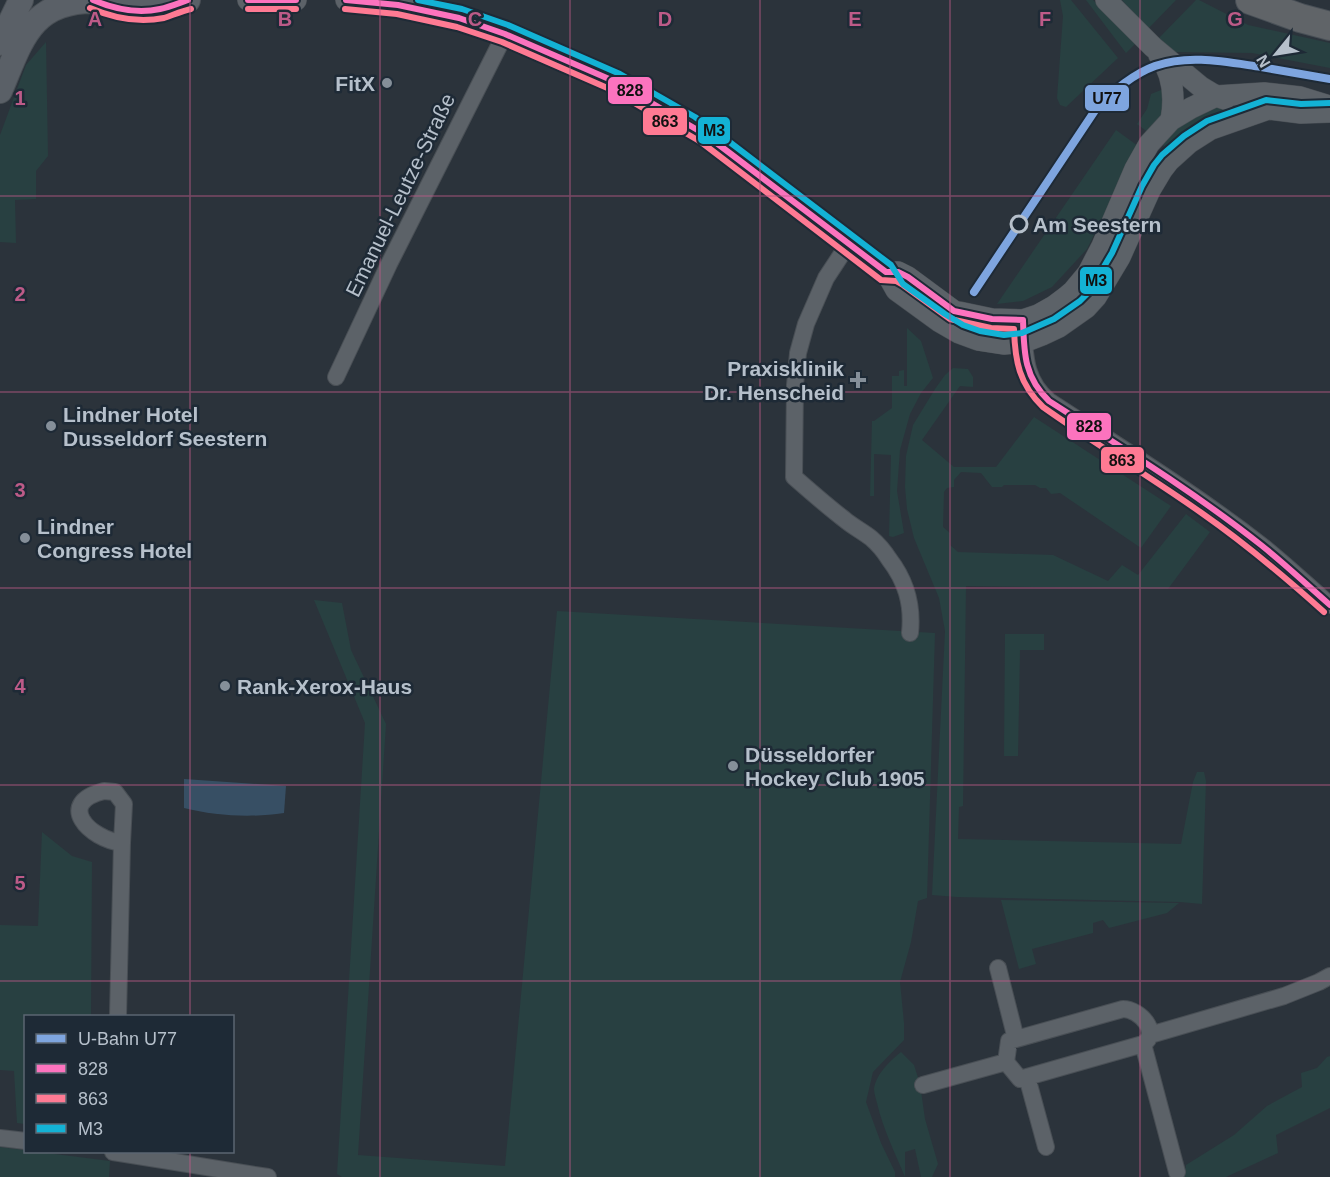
<svg xmlns="http://www.w3.org/2000/svg" width="1330" height="1177" font-family="Helvetica,sans-serif">
  <style>
    .green { fill: #284041 }
    .water { fill: #374f64 }
    .lines { fill: none; stroke-linecap: round; stroke-linejoin: round }
    .minor-casing { stroke: #494f55; stroke-width: 18 }
    .tertiary-casing { stroke: #494f55; stroke-width: 22 }
    .secondary-casing { stroke: #494f55; stroke-width: 26 }
    .trunk-casing { stroke: #484f56; stroke-width: 30 }
    .minor { stroke: #5c6268; stroke-width: 16 }
    .tertiary { stroke: #5c6268; stroke-width: 21 }
    .secondary { stroke: #5a6067; stroke-width: 24 }
    .trunk { stroke: #606468; stroke-width: 28 }
    .bus-1-casing { stroke: #1e2a36; stroke-width: 10 }
    .bus-2-casing { stroke: #1e2a36; stroke-width: 10 }
    .bus-3-casing { stroke: #1e2a36; stroke-width: 10 }
    .bus-1 { stroke: #fc73be; stroke-width: 6 }
    .bus-2 { stroke: #fe7a93; stroke-width: 6 }
    .bus-3 { stroke: #13b2d5; stroke-width: 6 }
    .metro-1-casing { stroke: #1e2a36; stroke-width: 12 }
    .metro-1 { stroke: #7ea5df; stroke-width: 8 }
    .grid { fill: none; stroke: #bd5b88; stroke-width: 1.5; stroke-opacity: 0.55 }
    .poi-dot { fill: #858f99; stroke: #1e2a36; stroke-width: 2 }
    .stop-dot { fill: #1e2a36; stroke: #b6c0cb; stroke-width: 3 }
    .labels { text-anchor: middle; dominant-baseline: central; stroke-width: 5; stroke-linejoin: round; paint-order: stroke }
    .poi-label { font-size: 21px; font-weight: bold; fill: #b6c0cb; stroke: #1e2a36; text-anchor: start }
    .street-label { font-size: 21px; fill: #b6c0cb; stroke: #1e2a36 }
    .stop-label { font-size: 21px; font-weight: bold; fill: #b6c0cb; stroke: #1e2a36; text-anchor: start }
    .grid-label { font-size: 20px; text-anchor: middle; font-weight: bold; fill: #bd5b88; stroke: #1e2a36; stroke-width: 5; stroke-linejoin: round; paint-order: stroke }
    .line-badge { stroke: #1e2a36; stroke-width: 2 }
    .pale-badge-label { font-size: 16px; text-anchor: middle; font-weight: bold; fill: #111 }
  </style>
  <rect width="100%" height="100%" fill="#2b333b"/>
  <path class="green" d="M1060,0H1071L1118,58L1066,107L1060,105L1057,98L1063,16Z
    M1086,0H1093L1136,43L1126,53Z
    M1122,0H1176L1148,29Z
    M1196,0H1199L1248,25L1330,43V68L1252,53L1174,52L1159,38Z
    M46,42L48,156L36,171V199L15,200L16,243L0,242V135L26,65Z
    M1166,88C1165,109 1163,117 1149,133L1137,124L1147,109L1151,94Z
    M1218,103L1238,109L1170,152L1159,141L1169,132Z
    M1116,130L1138,146L1087,249L1052,287L1023,301L997,304Z
    M907,328L921,341L933,378L921,393L910,414L900,450L897,491L904,533L893,537L889,536L891,455L874,454V496H870L872,421H874L892,408V376H899V371L904,370V386H907Z
    M953,368L968,369L973,377V387L960,386L922,440L954,467H996L1034,417L1171,506L1141,548L1060,493L1051,494L1046,488H1040L1035,485H1004L1002,487H992L981,473L961,472L954,480V487L947,488L944,492L943,527L950,533V545L958,552L1053,555L1108,581L1122,565L1138,575L1186,514L1210,532L1168,589L966,586L963,806L959,807L958,839L1181,844L1193,782L1197,772H1204L1206,781L1202,904L1180,902L957,897L932,895L945,631L939,598L914,538L907,509L905,487L906,456L913,425L935,389L945,375Z
    M314,600L342,603L351,650L386,724L358,1155L505,1166L557,611L935,633L927,898L918,901L911,942L900,982L904,1023V1040L873,1072L866,1102L881,1143L895,1172V1177H342L337,1174L365,723Z
    M1005,634H1044V650H1020L1018,756H1004Z
    M42,832L72,856L92,862L91,1016H26L25,1124L17,1123L14,1071L0,1070V925L38,926Z
    M1001,900L1179,903L1167,913L1109,928L1103,920L1093,923V933L1032,949L1036,964L1019,969Z
    M901,1052L914,1065L920,1084L925,1119L938,1164L932,1177H921L915,1149L905,1152V1177C895,1153 883,1129 877,1103C876,1099 874,1093 874,1089C876,1074 890,1061 901,1052Z
    M1330,1056V1108L1276,1135L1278,1153L1226,1177H1184L1186,1165L1234,1135L1267,1106L1302,1087L1301,1073L1317,1068L1327,1057Z
    M0,1147L25,1150L26,1152H39L110,1161L109,1177H0Z"/>
  <path class="water" d="M184,779L286,786L284,813C251,818 216,816 184,808Z"/>
  <g class="lines">
    <g class="minor-casing">
      <path id="minor" d="M849,243L826,278L806,324L798,353L795,385L794,477C810,491 827,506 844,519C852,526 862,531 871,538C878,544 884,551 889,559C906,581 913,604 910,633
        M1023,330C1025,359 1026,382 1049,401C1121,448 1194,493 1261,545C1285,564 1307,585 1330,605
        M336,377L389,264L505,34
        M104,791L115,792L124,804L122,843C89,839 55,803 104,791Z
        M998,968L1016,1039
        M1123,1009C1140,1009 1161,1033 1143,1044L1020,1079L1006,1062L1009,1041Z
        M118,1016L122,843
        M1150,1035L1284,996L1319,982L1330,976
        M1143,1044L1177,1172
        M1027,1077L1046,1147
        M923,1085L1006,1062
        M0,1138L26,1141
        M113,1152L268,1177"/>
    </g>
    <g class="tertiary-casing">
      <path id="tertiary" d="M248,0H296
        M346,0L398,5L459,18L505,34L616,82L691,125L718,144L886,272L896,290L940,322L959,333L978,340L1004,344L1024,342L1042,335L1059,327L1086,308L1096,297L1120,257L1150,190L1162,170L1169,161L1189,143L1211,129L1268,109L1301,113L1330,112
        M1106,0L1153,47L1201,87L1216,96L1225,99
        M1159,55C1173,74 1175,98 1171,120
        M886,272H898L908,277L954,311L992,319L1023,320L1038,315L1054,306L1066,297L1073,291L1088,273L1102,246L1135,169L1149,144L1171,120L1191,108L1216,96L1264,93L1300,97L1329,106"/>
    </g>
    <g class="secondary-casing">
      <path id="secondary" d="M93,0C111,8 135,13 155,10C166,9 177,3 188,0
        M0,43L21,0
        M0,91C21,42 30,0 95,1"/>
    </g>
    <g class="trunk-casing">
      <path id="trunk" d="M1250,0L1300,18L1330,26"/>
    </g>
    <use href="#minor" class="minor"/>
    <use href="#tertiary" class="tertiary"/>
    <use href="#secondary" class="secondary"/>
    <use href="#trunk" class="trunk"/>
    <g class="bus-1-casing">
      <path id="bus-1" d="M93,0C114,9 137,14 160,9C170,7 179,3 188,0
        M248,0H296
        M346,0L398,5L459,18L505,34L616,82L706,135L886,272H898L908,277L954,311L992,319L1023,320C1024,353 1024,377 1049,401C1121,447 1194,492 1261,545C1285,564 1307,585 1330,605"/>
    </g>
    <g class="bus-2-casing">
      <path id="bus-2" d="M90,8C113,18 139,23 164,18C173,15 182,11 191,9
        M248,9H296
        M345,9L397,14L457,27L502,42L612,90L701,142L881,280L896,281L903,285L950,319L991,328L1014,329C1015,361 1019,384 1043,407C1095,444 1151,477 1203,514C1246,544 1285,577 1324,612"/>
    </g>
    <g class="bus-3-casing">
      <path id="bus-3" d="M418,0L462,9L508,25L620,74L695,117L723,137L891,265L903,284L945,314L963,325L980,331L1004,335L1022,333L1054,319L1080,301L1089,292L1112,253L1142,186L1154,165L1162,155L1184,136L1207,121L1266,100L1301,104L1330,103"/>
    </g>
    <use href="#bus-1" class="bus-1"/>
    <use href="#bus-2" class="bus-2"/>
    <use href="#bus-3" class="bus-3"/>
    <g class="metro-1-casing">
      <path id="metro-1" d="M974,292L1098,106C1115,90 1133,74 1155,66C1189,54 1226,62 1261,67C1284,71 1307,75 1330,79"/>
    </g>
    <use href="#metro-1" class="metro-1"/>
  </g>
  <path class="grid" d="M190,0V1016M380,0V1177M570,0V1177M760,0V1177M950,0V1177M1140,0V1177M0,196H1330M0,392H1330M0,588H1330M0,785H1330M0,981H1330M190,1152V1177"/>
  <g class="poi-dot">
    <circle cx="387" cy="83" r="6"/>
    <path d="M855 371h6v6h6v6h-6v6h-6v-6h-6v-6h6z"/>
    <circle cx="51" cy="426" r="6"/>
    <circle cx="25" cy="538" r="6"/>
    <circle cx="225" cy="686" r="6"/>
    <circle cx="733" cy="766" r="6"/>
  </g>
  <circle class="stop-dot" cx="1019" cy="224" r="8"/>
  <g class="labels">
    <g class="poi-label">
      <text x="375" y="83" text-anchor="end">FitX</text>
      <text x="844" y="368" text-anchor="end">Praxisklinik<tspan x="844" dy="24">Dr. Henscheid</tspan></text>
      <text x="63" y="414">Lindner Hotel<tspan x="63" dy="24">Dusseldorf Seestern</tspan></text>
      <text x="37" y="526">Lindner<tspan x="37" dy="24">Congress Hotel</tspan></text>
      <text x="237" y="686">Rank-Xerox-Haus</text>
      <text x="745" y="754">Düsseldorfer<tspan x="745" dy="24">Hockey Club 1905</tspan></text>
    </g>
    <g class="street-label">
      <text transform="translate(400 195) rotate(-64)">Emanuel-Leutze-Straße</text>
    </g>
    <g class="stop-label">
      <text x="1033" y="224">Am Seestern</text>
    </g>
  </g>
  <g class="grid-label">
    <text x="95" y="26">A</text>
    <text x="285" y="26">B</text>
    <text x="475" y="26">C</text>
    <text x="665" y="26">D</text>
    <text x="855" y="26">E</text>
    <text x="1045" y="26">F</text>
    <text x="1235" y="26">G</text>
    <text x="20" y="105">1</text>
    <text x="20" y="301">2</text>
    <text x="20" y="497">3</text>
    <text x="20" y="693">4</text>
    <text x="20" y="890">5</text>
  </g>
  <g class="line-badge">
    <rect x="607" y="76" width="46" height="29" rx="6" fill="#fc73be"/>
    <rect x="1084" y="84" width="46" height="28" rx="6" fill="#7ea5df"/>
    <rect x="642" y="107" width="46" height="29" rx="6" fill="#fe7a93"/>
    <rect x="697" y="116" width="34" height="29" rx="6" fill="#13b2d5"/>
    <rect x="1079" y="266" width="34" height="29" rx="6" fill="#13b2d5"/>
    <rect x="1066" y="412" width="46" height="29" rx="6" fill="#fc73be"/>
    <rect x="1100" y="446" width="45" height="28" rx="6" fill="#fe7a93"/>
  </g>
  <g class="pale-badge-label">
    <text x="630" y="96">828</text>
    <text x="1107" y="104">U77</text>
    <text x="665" y="127">863</text>
    <text x="714" y="136">M3</text>
    <text x="1096" y="286">M3</text>
    <text x="1089" y="432">828</text>
    <text x="1122" y="466">863</text>
  </g>
  <rect x="24" y="1015" width="210" height="138" fill="#1e2a36" stroke="#5b6672" stroke-width="1.5"/>
  <rect x="36" y="1034" width="30" height="9" fill="#7ea5df" stroke="#5b6672" stroke-width="1.5"/>
  <text x="78" y="1045" font-size="18" fill="#b6c0cb">U-Bahn U77</text>
  <rect x="36" y="1064" width="30" height="9" fill="#fc73be" stroke="#5b6672" stroke-width="1.5"/>
  <text x="78" y="1075" font-size="18" fill="#b6c0cb">828</text>
  <rect x="36" y="1094" width="30" height="9" fill="#fe7a93" stroke="#5b6672" stroke-width="1.5"/>
  <text x="78" y="1105" font-size="18" fill="#b6c0cb">863</text>
  <rect x="36" y="1124" width="30" height="9" fill="#13b2d5" stroke="#5b6672" stroke-width="1.5"/>
  <text x="78" y="1135" font-size="18" fill="#b6c0cb">M3</text>
  <g transform="translate(1276 54) rotate(240)" stroke="#1e2a36" stroke-width="4.5" paint-order="stroke">
  <path d="M0-4.5L10 22L0 15L-10 22Z" fill="#b6c0cb"/>
  <text y="-9" font-size="16" font-weight="bold" text-anchor="middle" fill="#b6c0cb">N</text>
  </g>
</svg>
